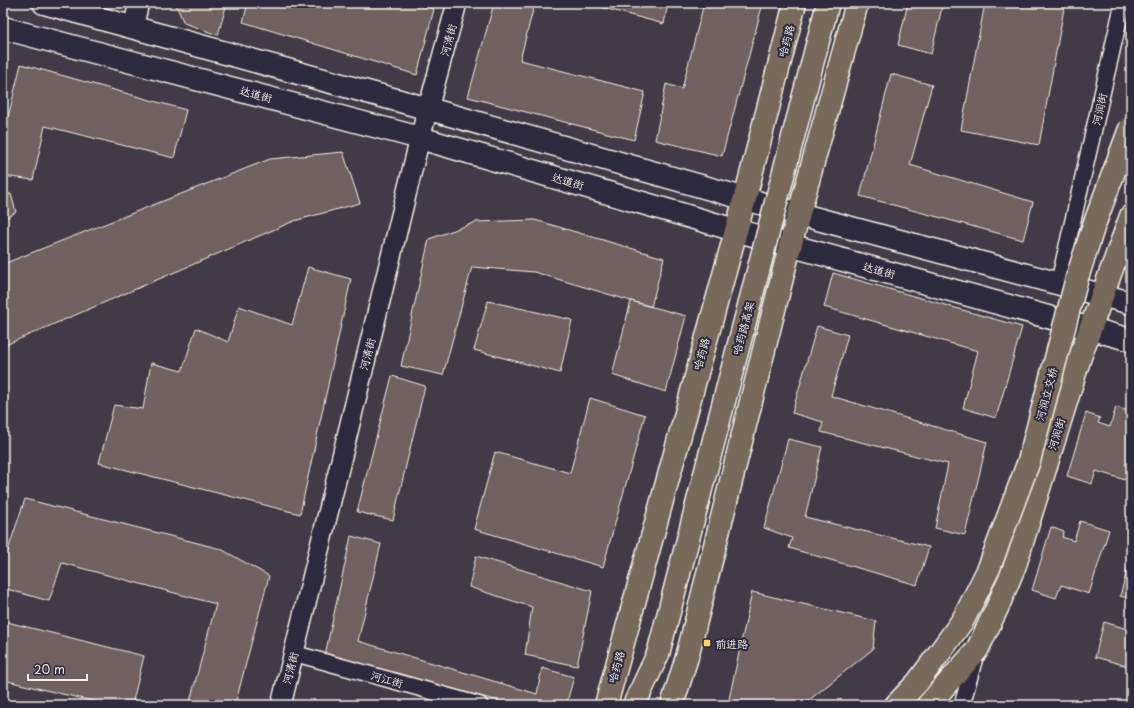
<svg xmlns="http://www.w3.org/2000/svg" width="1134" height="708" font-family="'Playpen Sans','LXGW WenKai TC',sans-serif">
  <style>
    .building { fill: #6f615e; stroke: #f4f1e8 }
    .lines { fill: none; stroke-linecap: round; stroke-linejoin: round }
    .minor-casing { stroke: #f4f1e8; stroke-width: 18 }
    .tertiary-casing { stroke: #f4f1e8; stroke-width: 22 }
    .secondary-casing { stroke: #f4f1e8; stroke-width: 25 }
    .trunk-casing { stroke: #f4f1e8; stroke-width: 25 }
    .minor { stroke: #2f2a3d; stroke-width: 15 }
    .tertiary { stroke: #2f2a3d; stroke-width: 19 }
    .secondary { stroke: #2f2a3d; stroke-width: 22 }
    .trunk { stroke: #77695c; stroke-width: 22 }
    .trunk-bridge-casing { stroke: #f4f1e8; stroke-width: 25; stroke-linecap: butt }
    .trunk-bridge { stroke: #77695c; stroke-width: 22 }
    .poi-dot { fill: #ffd166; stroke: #2f2a3d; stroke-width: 1.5 }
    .labels { text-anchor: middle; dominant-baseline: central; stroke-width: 4; stroke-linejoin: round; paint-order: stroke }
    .street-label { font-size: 11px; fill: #f4f1e8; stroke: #2f2a3d }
    .poi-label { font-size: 11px; fill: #f4f1e8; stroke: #2f2a3d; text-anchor: start }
  </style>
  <rect width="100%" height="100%" fill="#423a47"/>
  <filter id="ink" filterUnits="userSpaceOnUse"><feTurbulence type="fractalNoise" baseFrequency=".025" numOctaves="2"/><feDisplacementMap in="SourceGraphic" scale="8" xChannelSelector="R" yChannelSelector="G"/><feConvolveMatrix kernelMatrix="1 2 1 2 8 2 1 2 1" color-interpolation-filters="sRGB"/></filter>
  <g filter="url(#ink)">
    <path class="building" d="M175,3H227L218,35L184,23Z
      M248,3H412L434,9L417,75L243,22Z
      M494,3H523L534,6L520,60L645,92L634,140L468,97Z
      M585,3H668L664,24Z
      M704,3H763L722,156L655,140L666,84L682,89Z
      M908,3H943L931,54L898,45Z
      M985,3H1065L1039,145L961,130Z
      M21,64L186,110L174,158L45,126L33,180L3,176V138Z
      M891,74L932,85L910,165L1033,202L1023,240L860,196Z
      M343,152L360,203L294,221L3,346V264L270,159Z
      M3,194H11L16,212L3,220Z
      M535,220L664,258L651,307L534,272L472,267L443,375L401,366L429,239L476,222Z
      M308,267L351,279L300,514L99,463L114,405L143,409L151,363L182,371L196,328L228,342L239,306L292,325Z
      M833,273L1022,327L996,418L963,408L978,351L824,307Z
      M488,301L572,320L560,373L474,350Z
      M631,301L686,316L666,392L612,375Z
      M817,326L848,335L831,396L987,442L965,535L935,528L948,464L821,432L823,422L792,413Z
      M392,376L425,386L393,520L357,512Z
      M590,398L645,415L603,567L474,529L495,452L570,473Z
      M1116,407L1131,412V461L1125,480L1096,471L1092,484L1067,476L1086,413L1100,418L1098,423L1110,427Z
      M788,439L822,447L805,517L929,547L917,585L789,548L792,538L764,528Z
      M25,499L221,549L269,576L235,705H189L216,604L62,563L49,601L3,588V565Z
      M1080,521L1109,530L1089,594L1061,585L1056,598L1032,590L1051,527L1064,532L1062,537L1074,541Z
      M351,536L381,544L358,641L537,694L542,668L574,677L566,705H514L325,655Z
      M476,556L592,591L577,666L525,655L532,607L469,587Z
      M1129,563H1131V599L1120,596Z
      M752,592L876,621L873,649L803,705L728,704Z
      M3,621L144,656L132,705H109L3,680Z
      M1104,622L1131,630V667L1095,657Z"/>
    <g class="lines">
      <g class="minor-casing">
        <path id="minor" d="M1058,285L1123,3
          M293,653L480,705
          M962,705L976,654"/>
      </g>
      <g class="tertiary-casing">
        <path id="tertiary" d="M133,27L139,3
          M281,705L420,138L457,3"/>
      </g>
      <g class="secondary-casing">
        <path id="secondary" d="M44,3L429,109L799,214L1131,303
          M3,28L420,138L735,230L1131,340"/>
      </g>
      <g class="trunk-casing">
        <path id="trunk" d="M606,705L745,198L795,3
          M634,705L658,654
          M672,705L687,657L790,246L857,3
          M896,705L917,683L940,652
          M928,705L977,650L998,606L1015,565L1080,357L1131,216"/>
      </g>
      <use href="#minor" class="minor"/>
      <use href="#tertiary" class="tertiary"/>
      <use href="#secondary" class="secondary"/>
      <use href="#trunk" class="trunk"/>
      <g class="trunk-bridge-casing">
        <path id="trunk-bridge" d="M940,652L963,620L989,568L1029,461L1077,278L1094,225L1131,126
          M658,654L828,3"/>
      </g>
      <use href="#trunk-bridge" class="trunk-bridge"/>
    </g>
  </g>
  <rect class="poi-dot" x="703" y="639" width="8" height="8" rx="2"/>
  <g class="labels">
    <g class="street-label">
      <text transform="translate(448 40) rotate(-75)">河清街</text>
      <text transform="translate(786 41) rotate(-75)">哈药路</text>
      <text transform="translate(256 94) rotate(15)">达道街</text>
      <text transform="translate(1099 109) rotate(-77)">河润街</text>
      <text transform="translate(568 181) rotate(16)">达道街</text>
      <text transform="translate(879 270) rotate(15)">达道街</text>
      <text transform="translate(743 328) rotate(-75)">哈药路高架</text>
      <text transform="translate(367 354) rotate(-76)">河清街</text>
      <text transform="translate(701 354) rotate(-75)">哈药路</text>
      <text transform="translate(1046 394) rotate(-75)">河润立交桥</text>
      <text transform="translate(1056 434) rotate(-73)">河润街</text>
      <text transform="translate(616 667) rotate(-75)">哈药路</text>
      <text transform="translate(290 668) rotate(-76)">河清街</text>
      <text transform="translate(387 679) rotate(16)">河江街</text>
    </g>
    <g class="poi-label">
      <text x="715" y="643">前进路</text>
    </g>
  </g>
  <rect width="1134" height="708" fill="none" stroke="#2f2a3d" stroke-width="16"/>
  <rect x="8" y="8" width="1118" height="692" fill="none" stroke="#f4f1e8" stroke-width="1.5" filter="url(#ink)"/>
  <path d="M28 674v6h59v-6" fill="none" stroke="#f4f1e8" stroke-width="2"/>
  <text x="34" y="674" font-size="12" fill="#f4f1e8" stroke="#2f2a3d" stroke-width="3" paint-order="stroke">20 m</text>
</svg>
